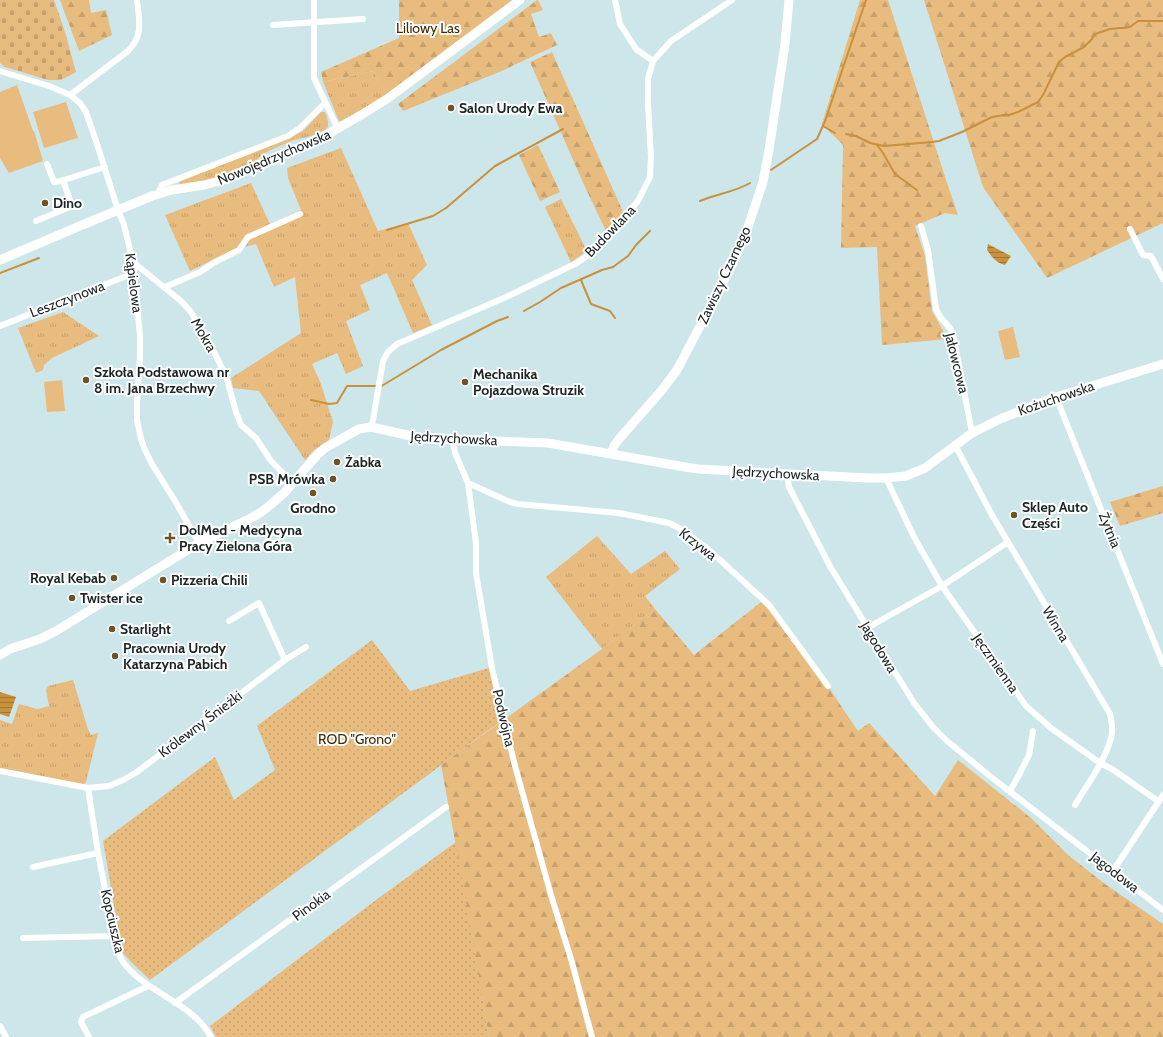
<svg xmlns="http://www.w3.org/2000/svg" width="1163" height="1037" font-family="Cabin,sans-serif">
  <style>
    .grass { fill: url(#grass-tufts) }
    .forest { fill: url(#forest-firs) }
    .cemetery { fill: url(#cemetery-stones) }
    .park { fill: #e8bb7f }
    .garden { fill: url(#garden-dots) }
    .water { fill: url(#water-rules) }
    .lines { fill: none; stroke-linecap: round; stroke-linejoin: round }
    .stream { stroke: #ca913c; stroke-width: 2 }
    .street { stroke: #fff; stroke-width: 6 }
    .secondary { stroke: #fff; stroke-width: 9 }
    .poi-dot { fill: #705227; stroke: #fff; stroke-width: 1.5 }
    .labels { text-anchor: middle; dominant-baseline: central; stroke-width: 4; stroke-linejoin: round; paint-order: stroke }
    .park-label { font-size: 14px; fill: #432b06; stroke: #fff }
    .poi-label { font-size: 14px; font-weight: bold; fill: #1d2627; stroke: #fff; text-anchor: start }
    .street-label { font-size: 14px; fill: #1d2627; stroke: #fff }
  </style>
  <defs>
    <pattern id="grass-tufts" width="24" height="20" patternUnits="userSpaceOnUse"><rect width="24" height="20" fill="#e8bb7f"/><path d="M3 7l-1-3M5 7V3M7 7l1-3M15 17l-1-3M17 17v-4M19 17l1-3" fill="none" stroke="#c7a16e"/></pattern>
    <pattern id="forest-firs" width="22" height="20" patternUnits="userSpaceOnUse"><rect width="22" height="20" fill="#e8bb7f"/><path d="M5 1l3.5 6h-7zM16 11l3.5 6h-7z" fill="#c7a16e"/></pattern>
    <pattern id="cemetery-stones" width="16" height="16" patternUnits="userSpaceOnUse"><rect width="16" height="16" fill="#e8bb7f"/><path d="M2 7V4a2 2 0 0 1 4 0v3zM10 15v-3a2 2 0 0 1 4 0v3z" fill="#c7a16e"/></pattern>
    <pattern id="garden-dots" width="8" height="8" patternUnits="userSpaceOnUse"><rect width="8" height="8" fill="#e8bb7f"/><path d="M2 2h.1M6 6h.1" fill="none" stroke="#c7a16e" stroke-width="1.8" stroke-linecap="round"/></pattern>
    <pattern id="water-rules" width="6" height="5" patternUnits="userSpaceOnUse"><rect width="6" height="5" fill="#ca913c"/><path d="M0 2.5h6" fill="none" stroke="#a37632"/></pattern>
  </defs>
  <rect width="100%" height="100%" fill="#cde6ea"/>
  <path class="grass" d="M373,71L387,94L344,121H339L323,82Z
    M321,112H325L328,121V127L325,130L311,136L294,140L268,151L251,164L223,177L179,186V183L181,181L295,135L303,131Z
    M341,148L378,231L408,223L427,265L412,280L432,325L413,333L387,273L360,285L370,310L346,321L363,366L346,374L337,353L312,364L321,384L333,422L329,440L314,450L305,460L259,391L233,388L231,378L301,333L295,277L274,287L256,244L235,249L190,271L165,215L251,183L270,224L301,210L288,178L287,168Z
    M561,199L587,251L571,262L545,207Z
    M63,312L99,336L52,358L44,365L43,370L36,373L18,328Z
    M597,536L631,574L665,551L680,569L645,596L655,609L602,649L546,577Z
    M73,680L88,729L91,735L98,733L86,782L83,785L0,768V720L12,724L19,704L37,709L49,706L46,690L48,686Z"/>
  <path class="forest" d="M60,0H89L91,13L106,10L112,35L79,51Z
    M399,0H513L387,94L373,71L323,82L321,72L399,38Z
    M537,0H538L543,10L531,14L539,37L551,33L557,45L504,70L403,111L398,104Z
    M860,0H888L948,186L958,215L945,213L915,226L925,256L932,311L948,339L882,345L877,247L841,248L843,145L822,124Z
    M924,0H1163V223L1047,278L983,187Z
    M552,52L624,214L606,231L585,187L530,62Z
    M538,145L560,192L540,201L519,155Z
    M1163,486V513L1120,526L1110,502Z
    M761,602C800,639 828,687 858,731L869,723L935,796L958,760L1031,818L1068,855L1105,884L1163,924V1037H489L456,846L441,765L602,649L655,609L694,655Z"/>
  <path class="cemetery" d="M0,0H54L65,32L76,72L61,80H48L5,67L0,63Z"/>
  <path class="park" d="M17,85L33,131H34L43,161L9,173L0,158V92Z
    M66,102L78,138L44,148L33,112Z
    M1013,327L1020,357L1005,360L998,331Z
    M62,380L65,411L47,412L44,382Z"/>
  <path class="garden" d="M372,640L410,691L489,668L501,721L150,980L131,962L122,952L103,841L215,757L234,800L275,770L257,726Z
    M456,842L489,1037H216L210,1026L376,900Z"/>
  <path class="water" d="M988,244L1011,256L1005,265C996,263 992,257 987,250Z
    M0,692L16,697L9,717L0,714Z"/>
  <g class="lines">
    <path class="stream" d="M823,126L835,133
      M846,134L856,136L870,143L884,146L932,142L939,141L962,132L992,117L1004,115H1009L1018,112L1038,102L1043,95L1059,62L1065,57L1084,47L1092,39L1095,34L1110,29L1120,28H1125L1130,27L1138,21H1163
      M877,145L883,153L895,174L917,190
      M771,170L817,139L825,121L866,0
      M700,201C716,194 735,192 750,183
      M387,230L433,216L446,208L495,166L563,129
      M0,273L39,258
      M581,280L591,304L610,311L615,318
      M524,311L540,302L561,288L602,270L613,267L628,256L636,245L650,231
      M380,387L441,350L497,321L508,317
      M311,400L329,404L337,403L347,386H376"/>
    <path class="street" d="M314,0V78L338,129
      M615,0L620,24L636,49L653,61
      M273,25L363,19
      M0,71L49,86L70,95L80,103L86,112L97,144L118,210L124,225L133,262L140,336V357L137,403V420L141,439L145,450L152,464L175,501L199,543
      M70,95L128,51C144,35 139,20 137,0
      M47,164L54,182L61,181L105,167
      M157,195L162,185L288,136L300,128L325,103
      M36,221L72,206L63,180
      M921,226L928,250L936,309L941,318L950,328L953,334L972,433
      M1130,229L1143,255L1151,256L1163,279
      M133,262L181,301L191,312L214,352L226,376L236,412L241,425L256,438L271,461L293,483
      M165,287L200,272L215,262L239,250L248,237L300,214
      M0,326L134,273
      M1056,397L1163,664
      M371,427L373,420L383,361L388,352L397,344L504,298L577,263L593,252L638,201L650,177L651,157L648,103V79L653,61L671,41L732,0
      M453,440L455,453L468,483L476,543V573L492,668L502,712L515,766L551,895L571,959L592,1037
      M955,445L992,515L1110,714C1111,720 1113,726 1112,733C1109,755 1087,785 1075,805
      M787,474L789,487L831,568L853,604L914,703L933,727L946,740L991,777L1163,910
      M886,478L914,537L942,586L1026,706L1051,728L1100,763L1112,769L1158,801
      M468,483L510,502L517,504L619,513L669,523L679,528L707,548L769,605L828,686
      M229,621L259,603L285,660
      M867,628L942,586L1008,542
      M0,771L88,788L109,786L123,780L137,772L285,660L306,647
      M88,788L98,853L114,936C116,944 118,955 123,962C147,994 192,1002 211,1037
      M1010,791L1020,773L1029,755L1033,731
      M33,867L98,853
      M1113,871L1163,795
      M23,938L114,936
      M175,1003L446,807
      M0,1026L6,1037
      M89,1037L81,1022L83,1017L148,986"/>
    <path class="secondary" d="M0,260L94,220L152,196L172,190L204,185L223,180L284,154L326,135L361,115L387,99L520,0
      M611,454L614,446L619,439L662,390L677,370L732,265L747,230L763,182L769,150L785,44L789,0
      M0,655L10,649L40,639L56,631L199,543L253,517L260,513L269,506L284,493L318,454L325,448L359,429L371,427L420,438L548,443L685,467L698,469L868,478H886L906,476L925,468L972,433L1000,419L1056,397L1163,364"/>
  </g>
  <g class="poi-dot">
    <circle cx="451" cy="108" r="4"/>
    <circle cx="45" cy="203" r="4"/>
    <circle cx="86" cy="380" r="4"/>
    <circle cx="465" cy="382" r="4"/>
    <circle cx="337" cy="462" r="4"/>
    <circle cx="333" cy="479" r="4"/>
    <circle cx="313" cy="493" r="4"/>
    <circle cx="1014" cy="515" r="4"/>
    <path d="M168 532h4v4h4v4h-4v4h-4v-4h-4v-4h4z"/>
    <circle cx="114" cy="578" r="4"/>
    <circle cx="163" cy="580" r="4"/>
    <circle cx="72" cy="598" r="4"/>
    <circle cx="112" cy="629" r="4"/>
    <circle cx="115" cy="656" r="4"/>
  </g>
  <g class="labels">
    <g class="park-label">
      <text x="428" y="28">Liliowy Las</text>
      <text x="357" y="739">ROD "Grono"</text>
    </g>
    <g class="poi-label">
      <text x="459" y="108">Salon Urody Ewa</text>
      <text x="53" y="203">Dino</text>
      <text x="94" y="372">Szkoła Podstawowa nr<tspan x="94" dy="16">8 im. Jana Brzechwy</tspan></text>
      <text x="473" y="374">Mechanika<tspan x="473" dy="16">Pojazdowa Struzik</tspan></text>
      <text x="345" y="462">Żabka</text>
      <text x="325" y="479" text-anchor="end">PSB Mrówka</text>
      <text x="1022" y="507">Sklep Auto<tspan x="1022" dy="16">Części</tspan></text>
      <text x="313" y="508" text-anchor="middle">Grodno</text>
      <text x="179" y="530">DolMed - Medycyna<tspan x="179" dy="16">Pracy Zielona Góra</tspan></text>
      <text x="106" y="578" text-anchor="end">Royal Kebab</text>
      <text x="171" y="580">Pizzeria Chili</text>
      <text x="80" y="598">Twister ice</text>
      <text x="120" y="629">Starlight</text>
      <text x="123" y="648">Pracownia Urody<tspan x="123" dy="16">Katarzyna Pabich</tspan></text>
    </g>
    <g class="street-label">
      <text transform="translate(274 157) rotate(-23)">Nowojędrzychowska</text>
      <text transform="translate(610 231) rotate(-46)">Budowlana</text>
      <text transform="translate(724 275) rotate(-65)">Zawiszy Czarnego</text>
      <text transform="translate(134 283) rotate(83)">Kąpielowa</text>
      <text transform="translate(67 299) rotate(-21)">Leszczynowa</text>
      <text transform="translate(204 335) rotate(60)">Mokra</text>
      <text transform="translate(957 363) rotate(76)">Jałowcowa</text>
      <text transform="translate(1056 398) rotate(-19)">Kożuchowska</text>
      <text transform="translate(454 438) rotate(3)">Jędrzychowska</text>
      <text transform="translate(776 473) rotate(3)">Jędrzychowska</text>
      <text transform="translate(1110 530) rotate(68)">Żytnia</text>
      <text transform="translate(698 544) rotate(38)">Krzywa</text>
      <text transform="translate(1056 624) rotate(59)">Winna</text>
      <text transform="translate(879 647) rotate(59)">Jagodowa</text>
      <text transform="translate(996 663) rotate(55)">Jęczmienna</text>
      <text transform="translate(504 718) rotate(77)">Podwójna</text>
      <text transform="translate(200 724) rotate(-37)">Królewny Śnieżki</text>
      <text transform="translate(1115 872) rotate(38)">Jagodowa</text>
      <text transform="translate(311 905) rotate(-36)">Pinokia</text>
      <text transform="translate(113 921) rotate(77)">Kopciuszka</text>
    </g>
  </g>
</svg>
